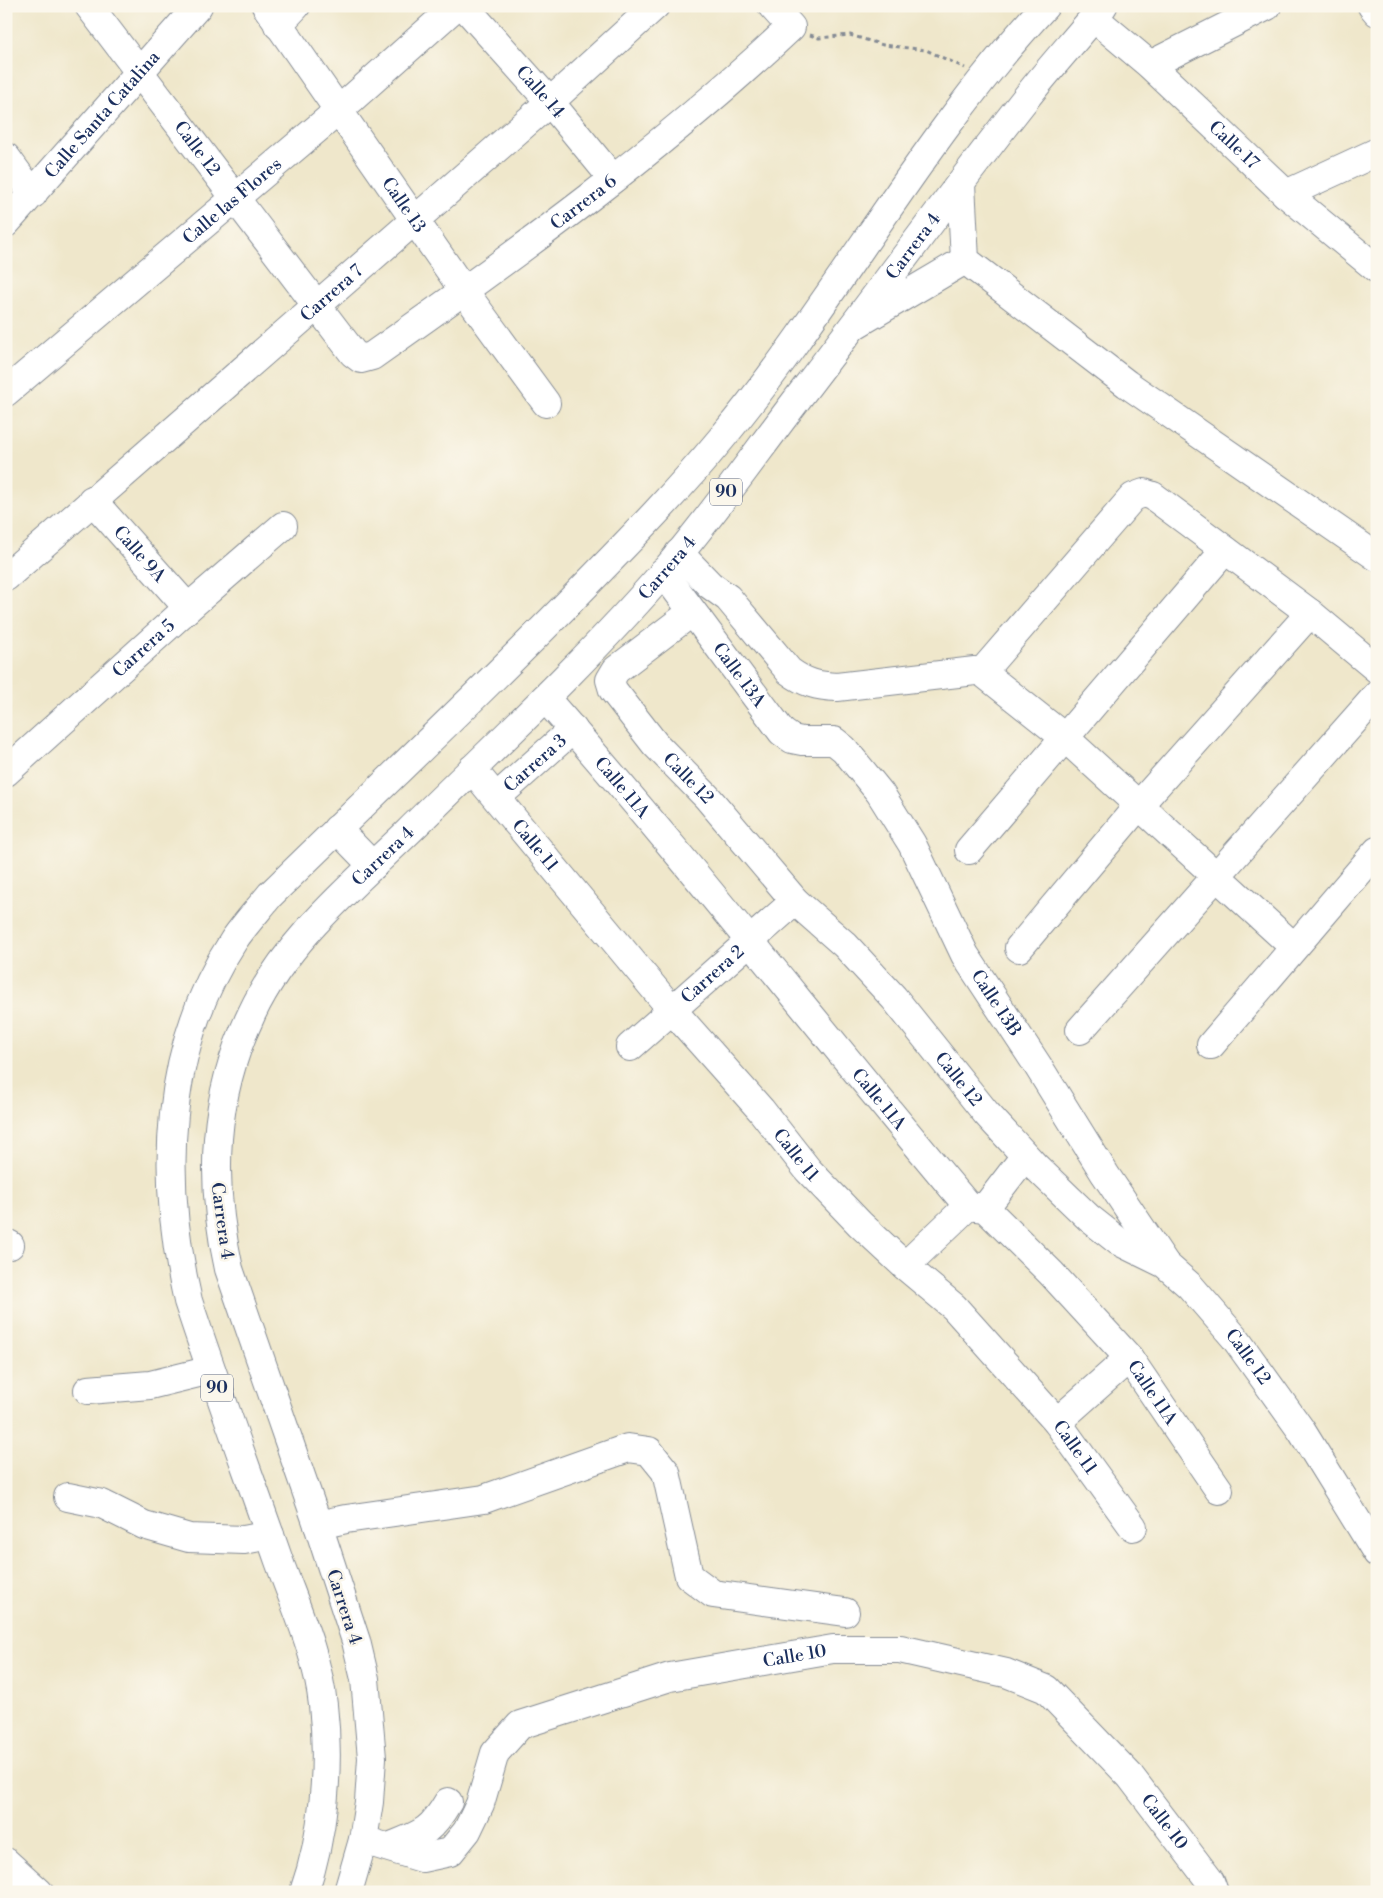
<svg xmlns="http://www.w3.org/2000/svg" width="1383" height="1898" font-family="'Libre Bodoni',serif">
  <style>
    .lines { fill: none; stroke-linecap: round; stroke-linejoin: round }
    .minor-casing { stroke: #858b94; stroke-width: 30 }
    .highway-casing { stroke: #858b94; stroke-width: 30 }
    .path { stroke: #858b94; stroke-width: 3; stroke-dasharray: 4 4; stroke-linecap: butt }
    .minor { stroke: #fff; stroke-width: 28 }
    .highway { stroke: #fff; stroke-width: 28 }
    .labels { text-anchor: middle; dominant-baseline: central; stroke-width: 5; stroke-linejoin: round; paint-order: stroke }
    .shield { fill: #fbf7ec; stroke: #5e6b89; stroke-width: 1 }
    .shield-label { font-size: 16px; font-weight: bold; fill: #1b2f5e }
    .street-label { font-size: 18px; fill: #1b2f5e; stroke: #fbf7ec }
  </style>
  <rect width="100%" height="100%" fill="#fbf7ec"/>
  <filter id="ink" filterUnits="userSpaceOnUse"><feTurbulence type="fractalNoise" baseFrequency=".02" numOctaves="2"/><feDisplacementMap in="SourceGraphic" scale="10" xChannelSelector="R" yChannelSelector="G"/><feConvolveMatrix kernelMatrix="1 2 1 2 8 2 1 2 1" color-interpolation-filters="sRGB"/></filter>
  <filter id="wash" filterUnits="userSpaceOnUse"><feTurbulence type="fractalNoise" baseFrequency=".0096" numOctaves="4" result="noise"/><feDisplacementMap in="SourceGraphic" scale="20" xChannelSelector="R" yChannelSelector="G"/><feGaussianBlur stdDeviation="1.12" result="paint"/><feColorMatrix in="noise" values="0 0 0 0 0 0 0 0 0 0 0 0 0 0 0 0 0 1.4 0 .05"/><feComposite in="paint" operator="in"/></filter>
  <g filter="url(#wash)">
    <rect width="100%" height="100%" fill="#efe7cb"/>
  </g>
  <g filter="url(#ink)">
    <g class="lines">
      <g class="minor-casing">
        <g id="minor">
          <path id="s1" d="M89,6L353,353L361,359L372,356C517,254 662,149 791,27L772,6"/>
          <path id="s2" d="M266,6L464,291L546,403"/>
          <path id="s3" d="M464,6L550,102L613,179"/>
          <path d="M1372,6L1377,12"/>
          <path id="s4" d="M1094,18L1150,65L1286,194L1377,269"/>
          <path d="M278,25L296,6"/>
          <path d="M1150,65L1267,6"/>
          <path d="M6,157L33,194"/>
          <path d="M961,184L965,260L1127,384L1377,557"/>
          <path d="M1286,194L1377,152"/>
          <path id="s5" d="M6,223L198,6"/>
          <path d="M855,325L965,260"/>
          <path id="s6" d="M6,392L338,111L456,6"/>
          <path id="s7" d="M92,500L188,608"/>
          <path d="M679,553L710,585L728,598L789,671C805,683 817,686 837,687L975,671L982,672L1064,737L1294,947"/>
          <path id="s8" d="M663,572L782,732L792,739L802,741H834L844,749L880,793L912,844L965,955L1038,1066L1105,1174L1164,1262"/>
          <path id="s9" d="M6,577L550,102L655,6"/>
          <path id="s10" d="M692,612L616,670L610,680L613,690L655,744L707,797L795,901L845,945L894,998L986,1113L1034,1165L1089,1218L1118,1241L1165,1264L1190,1286L1235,1338L1301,1430L1377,1553"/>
          <path d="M982,672L1133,497L1144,493L1153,496L1310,613L1377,669"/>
          <path id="s11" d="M545,698C691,863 826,1038 968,1206L985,1208L1051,1273L1129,1358L1219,1490"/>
          <path id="s12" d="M472,769L673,1011L761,1110L808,1170L860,1224L905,1266L954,1307L1057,1422L1133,1527"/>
          <path id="s13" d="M6,772L188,608L283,526"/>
          <path id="s14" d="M497,797L573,729"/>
          <path d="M969,850L1225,550"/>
          <path d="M1019,948L1139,805L1310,613"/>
          <path d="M1080,1030L1377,695"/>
          <path d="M1211,1045L1377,851"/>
          <path id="s15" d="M630,1047L795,901"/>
          <path d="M985,1208L1025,1156"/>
          <path d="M6,1243L10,1245"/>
          <path d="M905,1266L968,1206"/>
          <path d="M88,1390L150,1385L211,1370"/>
          <path d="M1057,1422L1129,1358"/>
          <path d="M68,1497L102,1504L144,1525L189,1538L244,1540L270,1535"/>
          <path d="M318,1525L346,1519L484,1499L628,1448L649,1451L666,1472L689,1576L713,1594L845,1612"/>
          <path id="s16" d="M363,1840L422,1858L450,1852L467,1831L480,1804L495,1753L520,1725L670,1677L833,1649H900L1006,1673L1046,1689L1130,1776L1210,1881L1214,1892"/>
          <path d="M389,1847C421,1834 430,1833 448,1802"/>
          <path d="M6,1862L39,1892"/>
        </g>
      </g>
      <g class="highway-casing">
        <g id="highway">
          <path d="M337,829L373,866"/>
          <path d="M304,1892C324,1835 330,1765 323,1705C318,1656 296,1608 279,1561C249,1475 217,1389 188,1301C160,1179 163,1048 234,940C245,924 258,910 270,895C375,792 482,692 584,587C631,539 678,491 721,439C836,301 922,138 1045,6"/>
          <path id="s17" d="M348,1892L363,1840L369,1802L372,1758L365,1679L356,1641L318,1525L229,1269C209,1180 212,1096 252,1013C286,941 351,887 407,833C494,747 584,664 664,572C714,514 758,450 805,389C879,293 951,193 1026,98C1051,66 1078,37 1103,6"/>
        </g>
      </g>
      <path class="path" d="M810,35L819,38L850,35L883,45L926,50L965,68"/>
      <use href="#minor" class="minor"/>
      <use href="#highway" class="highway"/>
    </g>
  </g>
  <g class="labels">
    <g class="shield">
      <rect x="710" y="478.5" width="32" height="27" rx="4"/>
      <rect x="201" y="1374.5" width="32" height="27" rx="4"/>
    </g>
    <g class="shield-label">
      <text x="726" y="492">90</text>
      <text x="217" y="1388">90</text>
    </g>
    <g class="street-label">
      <text stroke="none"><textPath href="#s3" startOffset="115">Calle 14</textPath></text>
      <text stroke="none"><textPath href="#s5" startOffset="145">Calle Santa Catalina</textPath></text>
      <text stroke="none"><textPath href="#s4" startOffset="189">Calle 17</textPath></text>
      <text stroke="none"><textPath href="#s1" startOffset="179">Calle 12</textPath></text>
      <text stroke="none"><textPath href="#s6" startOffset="296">Calle las Flores</textPath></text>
      <text stroke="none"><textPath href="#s1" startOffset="719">Carrera 6</textPath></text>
      <text stroke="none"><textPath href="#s2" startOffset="242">Calle 13</textPath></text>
      <text stroke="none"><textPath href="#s17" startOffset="1926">Carrera 4</textPath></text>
      <text stroke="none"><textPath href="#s9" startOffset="432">Carrera 7</textPath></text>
      <text stroke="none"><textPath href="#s7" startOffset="72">Calle 9A</textPath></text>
      <text stroke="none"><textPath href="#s17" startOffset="1521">Carrera 4</textPath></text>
      <text stroke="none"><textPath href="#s13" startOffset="185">Carrera 5</textPath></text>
      <text stroke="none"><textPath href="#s8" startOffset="128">Calle 13A</textPath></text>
      <text stroke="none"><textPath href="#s14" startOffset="51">Carrera 3</textPath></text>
      <text stroke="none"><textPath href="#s10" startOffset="234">Calle 12</textPath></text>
      <text stroke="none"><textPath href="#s11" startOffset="118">Calle 11A</textPath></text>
      <text stroke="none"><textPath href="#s12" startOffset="99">Calle 11</textPath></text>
      <text stroke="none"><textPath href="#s17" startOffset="1116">Carrera 4</textPath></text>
      <text stroke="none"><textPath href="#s15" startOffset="110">Carrera 2</textPath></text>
      <text stroke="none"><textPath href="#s8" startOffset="564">Calle 13B</textPath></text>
      <text stroke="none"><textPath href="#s10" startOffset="639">Calle 12</textPath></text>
      <text stroke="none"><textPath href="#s11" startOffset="522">Calle 11A</textPath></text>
      <text stroke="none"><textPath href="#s12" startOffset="504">Calle 11</textPath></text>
      <text transform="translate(222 1221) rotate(82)">Carrera 4</text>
      <text stroke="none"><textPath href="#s10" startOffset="1044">Calle 12</textPath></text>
      <text stroke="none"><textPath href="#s11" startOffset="928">Calle 11A</textPath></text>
      <text stroke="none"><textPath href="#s12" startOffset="909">Calle 11</textPath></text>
      <text transform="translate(344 1607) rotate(72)">Carrera 4</text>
      <text stroke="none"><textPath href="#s16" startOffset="522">Calle 10</textPath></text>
      <text stroke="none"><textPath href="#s16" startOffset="958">Calle 10</textPath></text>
    </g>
  </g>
  <rect width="1383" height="1898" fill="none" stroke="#fbf7ec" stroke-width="25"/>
</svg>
